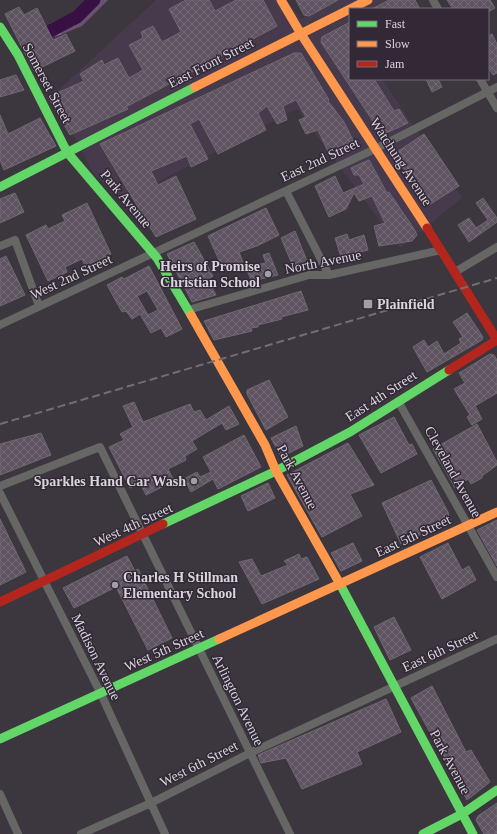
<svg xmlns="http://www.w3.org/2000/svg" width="497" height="834" font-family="Georgia,serif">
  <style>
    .built { fill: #473a4c }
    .forest { fill: url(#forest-firs) }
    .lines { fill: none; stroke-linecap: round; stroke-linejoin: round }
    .river { stroke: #371044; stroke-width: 13 }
    .building { fill: url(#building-cross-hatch); stroke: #6e696f; fill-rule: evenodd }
    .street { stroke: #666665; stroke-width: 8 }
    .fast { stroke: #63d668; stroke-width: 9 }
    .slow { stroke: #ff974d; stroke-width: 9 }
    .jam { stroke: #b3261e; stroke-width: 9 }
    .rail { stroke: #716e71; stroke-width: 2; stroke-dasharray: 8 4; stroke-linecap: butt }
    .poi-dot { fill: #a39da5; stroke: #322836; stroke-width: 1.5 }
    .labels { text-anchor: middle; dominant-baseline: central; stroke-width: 3; stroke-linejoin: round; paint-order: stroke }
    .street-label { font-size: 14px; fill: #dad4dd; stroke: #322836 }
    .poi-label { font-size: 14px; font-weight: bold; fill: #dad4dd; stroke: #322836; text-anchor: end }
  </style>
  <defs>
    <pattern id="forest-firs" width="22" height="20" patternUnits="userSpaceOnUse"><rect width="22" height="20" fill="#6a5273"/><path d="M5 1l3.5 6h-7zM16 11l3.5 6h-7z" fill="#7f6a86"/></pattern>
    <pattern id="building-cross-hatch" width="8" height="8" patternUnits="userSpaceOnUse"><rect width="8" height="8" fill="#5f5362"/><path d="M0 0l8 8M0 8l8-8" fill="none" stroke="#756b78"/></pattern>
  </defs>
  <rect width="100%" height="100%" fill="#3c363e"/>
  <path class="built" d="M156,0H287L301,19L337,0H401L405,9H350V79H382L462,198L400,248L297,109L122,201L93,173L53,95Z"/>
  <path class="forest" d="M86,0H108L82,26L55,37L49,24L78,10Z"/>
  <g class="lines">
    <path class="river" d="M52,30L77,17L94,0"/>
  </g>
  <path class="building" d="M186,0H209L215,11L236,0H263L277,26L126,107L128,109L70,135L48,97L84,81L80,74L102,60L104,65L118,58L129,78L143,70L129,45L143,38L141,32L153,26L162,42L181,32L169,9Z
    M296,0H338L309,16L304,15Z
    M389,0H415L420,9H372Z
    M447,0H490L495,8L488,12V9H453Z
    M19,7L24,15L37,8L53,40L66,34L75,51L34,71L5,14Z
    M350,22V79H374L394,111L399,109L408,123L382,135L321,42L322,37Z
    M492,34L497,44V73L493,75L488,67V36Z
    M294,53H301L329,100L328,101L344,122L356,146L331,158L318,130L306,134L299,120L306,117L296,100L283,106L287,120L277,124L267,106L258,113L266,130L218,154L199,119L190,124L208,159L191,167L187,156L151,171L158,185L176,176L196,219L156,237L100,144Z
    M16,75L24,90L0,97V80Z
    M426,79H438L442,87L432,92Z
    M0,115L8,134L40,118L56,146L4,170L0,160Z
    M424,134L459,186L429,205L394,154Z
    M369,160L387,193L389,192L414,229L417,235L412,241L379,246L374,226L385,223L372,196L359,201L354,193L346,209L329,217L315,186L335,176L343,193L364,184L359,175H354L351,168Z
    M15,193L24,212L0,223V199Z
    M483,198L497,218V222L469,242L458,225L469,218L476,228L488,220L476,203Z
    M87,203L111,254L85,266L82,259L65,267L67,272L48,281L26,235L46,225L48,229L65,221L62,215Z
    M266,208L279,235L257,246L239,252L243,262L224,271L208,236Z
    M295,231L309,266L294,269L281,238Z
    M347,234L349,240L364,235L368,250L341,257L335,238Z
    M194,242L213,276L208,280L216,295L192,302L167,254Z
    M269,253L278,275L252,281L245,267L266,263L263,255Z
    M6,256L25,295L0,306V259Z
    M149,266L182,329L166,337L161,328L151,333L140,314L132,319L126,311L122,312L107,285L122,277L124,279ZM147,291L158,310L148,315L137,296Z
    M301,291L308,310L281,317L282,319L258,325V327L251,328L252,331L214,340L204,321Z
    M467,313L483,337L482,340L427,372L413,347L424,340L428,347L437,341L444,354L461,343L459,339L463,337L453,322Z
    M490,354L494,355L497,360V393L475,406L482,419L472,425L467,417L470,415L454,389L465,383L459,373Z
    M269,380L288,417L266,430L247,394V390Z
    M134,402L143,422L190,404L194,412L200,410L206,420L229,406L239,424L226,430L222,423L192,441L197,449L185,456L186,460L168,469L174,481L146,495L140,483L130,488L109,447L124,440L120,434L133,427L123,406Z
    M394,417L409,445L412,444L417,454L381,473L359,435Z
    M477,424L497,462V465L482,476V478L471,484L468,479L455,488L433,449Z
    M296,426L303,446L281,457L271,438Z
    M41,433L51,455L0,475V444Z
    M244,435L261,467L218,489L213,479L191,492L184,479L197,472L200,477L211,472L203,457Z
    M348,443L374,485L350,494L362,516L322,537L287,475Z
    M431,480L448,512L450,520L401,544L382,503Z
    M268,483L275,498L248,511L241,496Z
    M0,519L26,572L0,585Z
    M497,520V566L477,530Z
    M353,543L362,561L341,571L331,553Z
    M448,543L462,570L469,566L476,580L442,599L420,557Z
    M299,554L301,559L307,557L319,579L262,604L239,562L252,559L261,576L288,565L284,561Z
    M127,556L135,571L138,569L172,638L148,650L116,587L74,608L63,588Z
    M394,617L411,650L390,660L374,627Z
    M432,686L466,752L471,750L490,782L467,800L411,698Z
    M386,699L401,732L357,752L362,764L302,789L286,758L261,763L258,755Z
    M497,803V834H484L476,820L478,816Z"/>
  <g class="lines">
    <path class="street" d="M433,0L438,9
      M480,79L497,108
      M286,191L329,275
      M0,246L15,240L39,306
      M455,272L497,247
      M188,310L309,275H329L441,250
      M0,325L375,149L497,87
      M398,401L497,577
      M0,486L100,447L290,834
      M0,493L101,694L165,834
      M0,794L18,834
      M81,834L151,803L250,753L497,639"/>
    <path class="fast" d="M0,27L18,55L67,152L157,258L191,315
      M0,187L195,87
      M163,524L276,471L350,432L449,370
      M340,584L473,834
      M0,739L219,639
      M423,834L462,814L497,790"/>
    <path class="slow" d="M281,0L301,34L427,228
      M195,87L368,0
      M191,315L265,445L276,471L340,584
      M219,639L497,512"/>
    <path class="jam" d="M427,228L497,340
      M449,370L497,340
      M0,602L163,524"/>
    <path class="rail" d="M0,424L497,278"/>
  </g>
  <g class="poi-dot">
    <circle cx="268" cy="274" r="4"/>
    <rect x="363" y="299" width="10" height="10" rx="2"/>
    <circle cx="194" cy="481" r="4"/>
    <circle cx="115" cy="585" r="4"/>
  </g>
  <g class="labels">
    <g class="street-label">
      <text transform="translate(211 63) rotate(-27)">East Front Street</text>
      <text transform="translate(47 83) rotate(62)">Somerset Street</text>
      <text transform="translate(320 160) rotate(-25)">East 2nd Street</text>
      <text transform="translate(401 162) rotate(57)">Watchung Avenue</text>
      <text transform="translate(126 199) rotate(50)">Park Avenue</text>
      <text transform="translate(323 262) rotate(-11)">North Avenue</text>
      <text transform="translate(71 277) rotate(-25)">West 2nd Street</text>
      <text transform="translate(381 396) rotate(-33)">East 4th Street</text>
      <text transform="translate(453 472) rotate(61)">Cleveland Avenue</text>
      <text transform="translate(297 477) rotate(62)">Park Avenue</text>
      <text transform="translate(133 525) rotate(-25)">West 4th Street</text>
      <text transform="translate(413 536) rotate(-25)">East 5th Street</text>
      <text transform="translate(164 650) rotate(-24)">West 5th Street</text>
      <text transform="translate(440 651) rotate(-25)">East 6th Street</text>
      <text transform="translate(96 657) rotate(64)">Madison Avenue</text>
      <text transform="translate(238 700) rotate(64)">Arlington Avenue</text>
      <text transform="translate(450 762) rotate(62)">Park Avenue</text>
      <text transform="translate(199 764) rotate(-27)">West 6th Street</text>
    </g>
    <g class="poi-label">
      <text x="260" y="266">Heirs of Promise<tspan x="260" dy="16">Christian School</tspan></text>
      <text x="377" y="304" text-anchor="start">Plainfield</text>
      <text x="186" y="481">Sparkles Hand Car Wash</text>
      <text x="123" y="577" text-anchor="start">Charles H Stillman<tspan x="123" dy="16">Elementary School</tspan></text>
    </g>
  </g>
  <rect x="349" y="8" width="140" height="72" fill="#322836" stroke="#756d79"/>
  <rect x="357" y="21" width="20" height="6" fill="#63d668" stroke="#756d79"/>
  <text x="385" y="28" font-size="12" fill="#dad4dd">Fast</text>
  <rect x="357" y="41" width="20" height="6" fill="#ff974d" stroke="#756d79"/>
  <text x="385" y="48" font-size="12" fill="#dad4dd">Slow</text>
  <rect x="357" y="61" width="20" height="6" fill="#b3261e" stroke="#756d79"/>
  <text x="385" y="68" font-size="12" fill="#dad4dd">Jam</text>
</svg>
